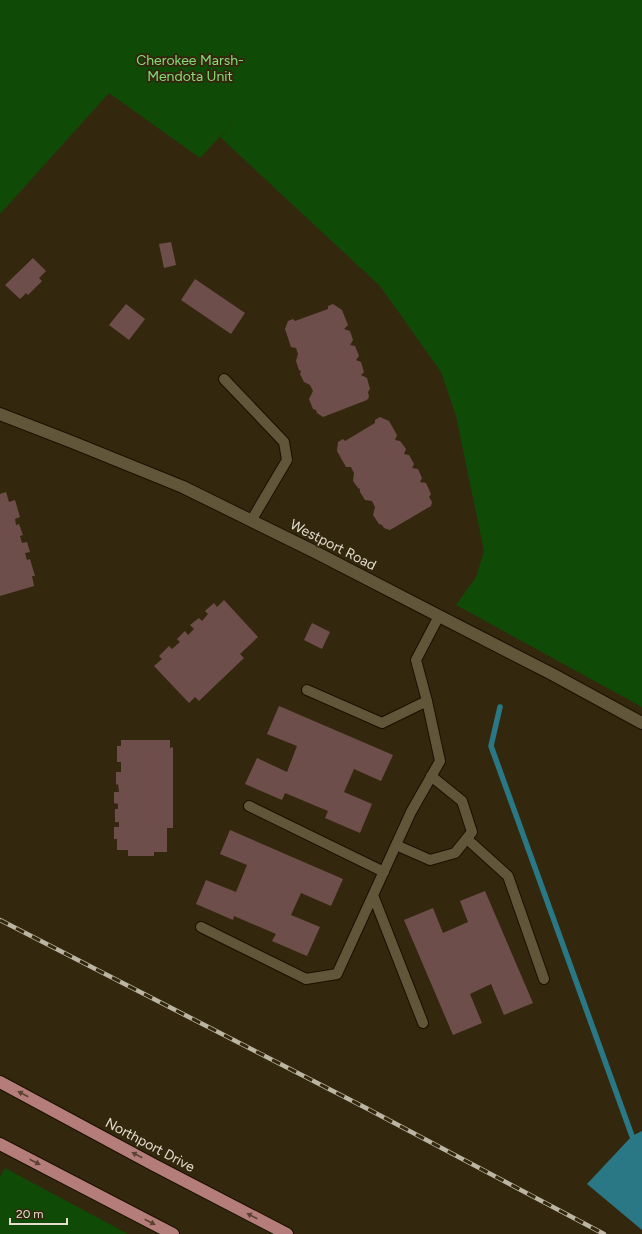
<svg xmlns="http://www.w3.org/2000/svg" width="642" height="1234" font-family="Figtree,sans-serif">
  <style>
    .green { fill: #0f4b06 }
    .water { fill: #2a7885 }
    .lines { fill: none; stroke-linecap: round; stroke-linejoin: round }
    .stream { stroke: #2a7885; stroke-width: 5.5 }
    .building { fill: #6e4e4b }
    .lane-casing { stroke: #1a1000; stroke-width: 12 }
    .secondary-casing { stroke: #1a1000; stroke-width: 14 }
    .primary-casing { stroke: #1a1000; stroke-width: 14 }
    .lane { stroke: #61553a; stroke-width: 10 }
    .secondary { stroke: #61553a; stroke-width: 12 }
    .primary { stroke: #b47d79; stroke-width: 12 }
    .rail-casing { stroke: #bdb5a4; stroke-width: 4.5 }
    .rail { stroke: #33280e; stroke-width: 3; stroke-dasharray: 9; stroke-linecap: butt }
    .oneway { fill: #5a422e }
    .labels { text-anchor: middle; dominant-baseline: central; stroke-width: 4; stroke-linejoin: round; paint-order: stroke }
    .park-label { font-size: 14px; fill: #85dc79; stroke: #33280e }
    .street-label { font-size: 14px; fill: #e4ddce; stroke: #33280e }
  </style>
  <rect width="100%" height="100%" fill="#33280e"/>
  <path class="green" d="M0,0H642V707L456,605L476,577L484,551L456,416L441,372L380,286L220,137L246,108L200,158L109,93L0,214Z
    M5,1168L128,1234H0V1177Z"/>
  <path class="water" d="M642,1131V1230L587,1184L632,1136Z"/>
  <g class="lines">
    <path class="stream" d="M500,707L491,746L632,1136"/>
  </g>
  <path class="building" d="M171,242L176,265L164,268L159,244Z
    M33,258L46,271L39,278L42,281L28,295L26,293L20,299L5,285Z
    M195,279L245,313L231,334L181,300Z
    M126,304L145,319L129,340L109,325Z
    M333,304L342,310L348,325L344,329L350,331L353,340L350,345L355,346L359,356L356,360L361,362L364,372L361,375L367,378L370,389L368,392L369,397L367,400L323,417L317,413L316,410L313,409L309,399L313,391L310,385L304,382L300,374L301,371L299,370L296,361L298,354L296,348L291,347L285,329L288,321L293,319L295,321L328,309V306Z
    M380,417L389,421L397,435L395,440L400,441L406,449L404,454L409,455L414,464L412,468L418,469L422,478L420,482L426,483L431,494L429,497L432,502L431,506L390,530L384,528L382,525L379,524L373,515L375,507L372,501L365,500L360,492V489L358,488L353,481L354,473L351,467H346L337,451L338,442L343,439L345,441L375,423V420Z
    M6,492L9,502L15,500L20,517L15,519L16,525L19,524L23,535L20,536L22,543L27,542L30,552L25,553L27,560L30,559L35,576H32L34,586L0,596V494Z
    M224,600L258,637L240,654L244,658L199,701L195,697L189,703L154,666L162,659L159,656L169,646L172,649L180,642L177,639L185,631L188,635L194,629L190,625L199,618L202,621L208,614L205,611L214,603L217,607Z
    M312,623L330,632L322,649L304,640Z
    M279,706L393,755L381,781L354,769L344,792L372,804L360,833L325,818L328,811L285,793L282,800L245,784L257,758L287,772L297,746L267,734Z
    M121,740H170V748L173,747V828H167V852H154V856H128V850H117V839H114V827H119V822H115V809H118V804L114,803V792H119L118,784L116,785V772H121V762H117V746H121Z
    M230,830L343,879L331,906L301,893L291,915L320,927L307,956L272,941L276,934L234,916L233,920L196,904L206,880L236,892L247,865L220,854Z
    M485,891L533,1003L504,1015L491,984L470,994L482,1023L453,1035L404,920L433,908L443,933L468,922L460,901Z"/>
  <g class="lines">
    <g class="lane-casing">
      <path id="lane" d="M224,379L284,442L287,460L251,521
        M307,690L382,723L427,701
        M249,806L384,872
        M467,839L508,876L544,979
        M396,845L430,860L455,853L472,832L462,801L431,776
        M373,895L423,1023
        M201,927L306,979L337,974L411,812L440,761L427,701L416,660L439,616"/>
    </g>
    <g class="secondary-casing">
      <path id="secondary" d="M0,414L72,442L183,487L317,553L439,616L552,674L642,723"/>
    </g>
    <g class="primary-casing">
      <path id="primary" d="M0,1082L154,1165L287,1234
        M0,1144L173,1234"/>
    </g>
    <use href="#lane" class="lane"/>
    <use href="#secondary" class="secondary"/>
    <use href="#primary" class="primary"/>
    <g class="rail-casing">
      <path id="rail" d="M0,920L366,1108L604,1234"/>
    </g>
    <use href="#rail" class="rail"/>
  </g>
  <defs><path id="oneway-solid" d="M-6-.8H1V-3.2L6.5 0L1 3.2V.8H-6Z"/></defs>
  <g class="oneway">
    <use href="#oneway-solid" transform="translate(23 1094) rotate(-152)"/>
    <use href="#oneway-solid" transform="translate(137 1155) rotate(-152)"/>
    <use href="#oneway-solid" transform="translate(35 1162) rotate(27)"/>
    <use href="#oneway-solid" transform="translate(252 1216) rotate(-152)"/>
    <use href="#oneway-solid" transform="translate(150 1222) rotate(27)"/>
  </g>
  <g class="labels">
    <g class="park-label">
      <text x="190" y="60">Cherokee Marsh-<tspan x="190" dy="16">Mendota Unit</tspan></text>
    </g>
    <g class="street-label">
      <text transform="translate(333 545) rotate(27)">Westport Road</text>
      <text transform="translate(150 1145) rotate(28)">Northport Drive</text>
    </g>
  </g>
  <path d="M10 1218v6h57v-6" fill="none" stroke="#e4ddce" stroke-width="2"/>
  <text x="16" y="1218" font-size="12" fill="#e4ddce" stroke="#33280e" stroke-width="3" paint-order="stroke">20 m</text>
</svg>
